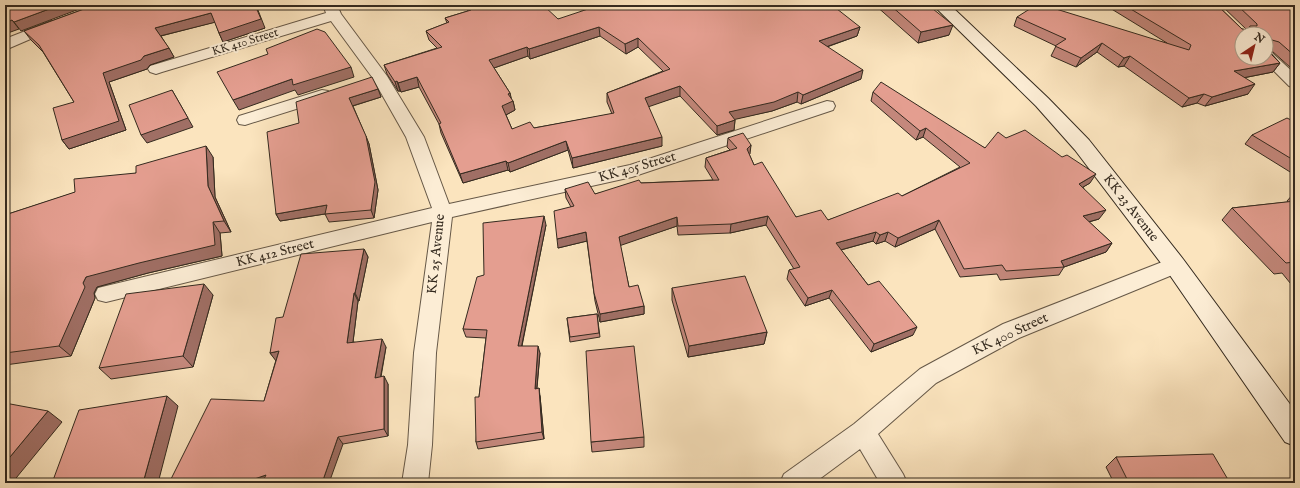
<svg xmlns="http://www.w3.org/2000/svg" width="1300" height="488" font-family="'IM FELL English',serif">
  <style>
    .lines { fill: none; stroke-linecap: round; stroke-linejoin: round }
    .minor-casing { stroke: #665847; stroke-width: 2 }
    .secondary-casing { stroke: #342a1f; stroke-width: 2 }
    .minor { fill: #fcedd5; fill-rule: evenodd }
    .secondary { fill: #fcedd5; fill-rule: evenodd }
    .wall { fill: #c4887c; stroke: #342a1f; fill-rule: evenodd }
    .shaded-wall { fill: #a06f65; stroke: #342a1f }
    .building { fill: #e49e90; stroke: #342a1f; fill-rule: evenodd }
    .labels { text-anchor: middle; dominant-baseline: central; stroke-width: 4; stroke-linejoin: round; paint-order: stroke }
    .far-street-label { font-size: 12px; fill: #342a1f; stroke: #fcedd5 }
    .street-label { font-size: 14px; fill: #342a1f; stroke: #fcedd5 }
  </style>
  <rect width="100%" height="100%" fill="#fbe4be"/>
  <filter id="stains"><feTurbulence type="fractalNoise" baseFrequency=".005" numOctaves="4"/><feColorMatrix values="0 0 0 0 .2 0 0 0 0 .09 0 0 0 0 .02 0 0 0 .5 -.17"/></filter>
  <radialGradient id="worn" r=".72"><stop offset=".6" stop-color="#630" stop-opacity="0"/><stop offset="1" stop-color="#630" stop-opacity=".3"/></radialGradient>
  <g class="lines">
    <g class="minor-casing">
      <path id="minor" d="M323,5H337L341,14L387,76L424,137L449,204L630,165L827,101L833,102L835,106L833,110L632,177L452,217L436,353L432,445L428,483H402L408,445L414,353L432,222L106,302L98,300L95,294L98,288L106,286L432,208L406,137L372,77L331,21L162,72L156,74L150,72L148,69L150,66L326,13Z
        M575,5H590L591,6L589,9C583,10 579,10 575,5Z
        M51,21L56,22L58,25L56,28L5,50V39Z
        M1266,50L1271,52L1295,74V88L1289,86L1261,58H1266Z
        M322,90L328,91L330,95L328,99L245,125L239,124L237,120L239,116Z
        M1175,257L1182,259L1185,265L1182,271L1019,338L936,383L878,434L903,474L907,483H880L860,449L814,483H780L784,474L854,424L920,369L1003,324Z"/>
    </g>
    <g class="secondary-casing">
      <path id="secondary" d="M933,5H950L1048,98L1089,140L1183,259L1295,411V446L1285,442L1167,271L1075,150L1036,106Z"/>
    </g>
    <use href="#minor" class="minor"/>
    <use href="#secondary" class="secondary"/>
  </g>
  <path class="wall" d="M95,5L265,28L223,42L219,33L215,22L161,36L174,57L150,65L147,69L109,82L126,130L69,149L62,140L74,102L43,52L31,40L24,31Z
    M466,5L558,19L860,27L857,36L827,47L861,79L801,104L797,102L772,111L734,119L735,120L734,130L717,135L680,96L648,106L662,146L573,168L568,150L510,172L508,170L463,183L441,133L439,124L419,87L401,92L400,91H398L387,74L384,65L437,48L429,40L426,31L447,23L445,18L468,11ZM600,36L626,54L638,47L663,71L607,93V102L612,114L534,128L512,129L506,115L515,110L513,101L511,99L510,93L494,68L528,56L530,59Z
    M875,5H928L949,35L918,43Z
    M1105,5H1217L1242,29L1247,30L1221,5H1295V68H1291L1272,51L1269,50V51L1280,63L1273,72L1243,78L1248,94L1205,106L1197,103L1182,107L1124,66L1118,67L1097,52L1076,67L1051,56L1056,46L1014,26L1017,17L1167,43Z
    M378,89L381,97L353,106L369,144L378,190L374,218L329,222L325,214L280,221L276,214L299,123Z
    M873,92L985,148L1006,138L1090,183L1083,187L1099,219L1089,222L1112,243L1106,252L1064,267L1059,275L1000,280L997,274L960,277L935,229L895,247L885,241L876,244L873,241L841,250L868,285L913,335L871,352L829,298L805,306L787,279L789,270L794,269L766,225L730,233L678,235L677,226L620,245L629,287L644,306V314L600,322L595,301L587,241L558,248L571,207L566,198L565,189L595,194L641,183L713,180L705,167L706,158L730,150L727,147L728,138L751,145L749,154L754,165L796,217L828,220L902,196L960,167L923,137L916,140L871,101Z
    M1295,122V175L1245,144L1252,135Z
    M213,157L215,197L231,232L220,233L222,256L148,273L97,287L94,293L95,298L71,356L5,365V215L136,173Z
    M1295,192V289L1282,273L1274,274L1222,220L1232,208L1288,202L1287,201Z
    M546,225L522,346L540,353L537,388L540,396L544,439L478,449L476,442L479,397L486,338L466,337L463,329L484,275Z
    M364,249L368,257L359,301H358L353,342L386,347L381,377L388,384V436L343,444L264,401L276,360L270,353L283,317Z
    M672,288L767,332L764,344L688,357L672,300Z
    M213,295L193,367L111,379L99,368Z
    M597,314L600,337L570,342L567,318Z
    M644,437V447L592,452L591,442Z
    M1116,457L1230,483H1114L1106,467Z"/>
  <path class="shaded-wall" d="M60,5H90L21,31L14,22Z
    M256,5L265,28L223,42L219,33Z
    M211,13L216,22L160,36L155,28Z
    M12,20L19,29L5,34V23Z
    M953,25L949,35L918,43L921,32Z
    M599,27L600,36L530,59L529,49Z
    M860,27L857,36L817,50L819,41Z
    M638,38V47L626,54L625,44Z
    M1102,43L1097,52L1076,67L1081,58Z
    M527,47L528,56L491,69L489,60Z
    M169,48L174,57L150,65L147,69L109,82L126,130L69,149L62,140L103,73L144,56Z
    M1130,56L1124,66L1118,67L1124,58Z
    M1280,63L1273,72L1227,81L1234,71Z
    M1295,64V68H1291Z
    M351,67L354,77L298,95L295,90L239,110L233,100L292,79Z
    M863,70L861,79L801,104L803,95Z
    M417,77L419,87L401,92L398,83Z
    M397,81L400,91H398L395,82Z
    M1255,84L1248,94L1205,106L1212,97Z
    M680,86V96L645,108V98Z
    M378,89L381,97L352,106L349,98Z
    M172,90L193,127L147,143L141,135Z
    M798,92L797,102L772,111L728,121L729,112Z
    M510,93L512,101H513L515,110L504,116L502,106L508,94Z
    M1204,94L1197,103L1182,107L1189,98Z
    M735,120L734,130L717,135V126Z
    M926,128L923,137L916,140L920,131Z
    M366,136L369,144L378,190L374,218L371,210Z
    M662,137V146L573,168L572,158Z
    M566,141L568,150L510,172L508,163Z
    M751,145L750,154L746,158L747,149Z
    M206,146L213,157L215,197L231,232L224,221L208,186Z
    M506,161L508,170L463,183L460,174Z
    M1096,174L1090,183L1073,193L1079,184Z
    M327,205L331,213L280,221L276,214Z
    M1106,210L1099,219L1077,225L1083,216Z
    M544,216L546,225L520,354L518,346Z
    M768,216L766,225L730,233L731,224Z
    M677,217V226L619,246V237Z
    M939,220L935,229L895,247L898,238Z
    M213,222L220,233L222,256L148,273L97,287L94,293L95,298L71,356L59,346L83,283L86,277Z
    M586,232L587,241L558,248L557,239Z
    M876,232L873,241L833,252L836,243Z
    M888,232L885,241L876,244L880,235Z
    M1112,243L1106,252L1064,267L1061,261Z
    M364,249L368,257L359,301L355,293Z
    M204,284L213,295L193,367L183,356Z
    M832,290L829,298L805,306L808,298Z
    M354,293L358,301L352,350L347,343Z
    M644,306V314L600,322V314Z
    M917,327L913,335L871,352L874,344Z
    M767,332L764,344L688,357L689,346Z
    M382,339L386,347L379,385L375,378Z
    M538,346L540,353L536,396L535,389Z
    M279,351L276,361L270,353Z
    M384,376L388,384V436L384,429Z
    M539,388L540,396L544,439L542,432Z
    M167,396L178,406L158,483H143Z
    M48,411L62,422L12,483H5V463Z
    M338,437L343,444L329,483H322Z
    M266,475L269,483H243Z"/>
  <path class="building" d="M5,5H60L14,22L12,20L5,23Z
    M95,5H255L261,19L219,33L211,13L155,28L169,48L144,56L141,60L103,73L119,121L62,140L53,108L74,102L39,45L24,31Z
    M466,5H543L558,19L600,5H832L860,27L819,41L863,70L803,95L798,92L774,102L729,112L735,120L717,126L680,86L645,98L662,137L572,158L566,141L508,163L506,161L460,174L439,124L441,123L417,77L398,83L397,81L395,82L384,65L442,47L426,31L449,22L445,18L471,10ZM599,27L625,44L638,38L670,69L607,93L614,113L534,128L530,122L512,129L502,106L513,101L508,94L510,93L489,60L527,47L529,49Z
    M890,5H928L953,25L921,32Z
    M1036,5H1043L1189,50L1191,45L1124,5H1217L1242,29L1248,30L1250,26H1257V24L1237,5H1295V56L1279,42L1272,40L1271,47L1266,49L1280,63L1234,71L1255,84L1212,97L1204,94L1189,98L1130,56L1124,58L1102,43L1081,58L1055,46L1066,39L1017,17ZM1242,34H1266V58H1242Z
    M317,29L325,32L351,67L293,85L292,79L233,100L217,72L268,54L266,49Z
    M372,77L378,89L349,98L366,136L375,182L371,210L325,214L327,205L276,214L267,132L299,123L296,102Z
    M881,82L985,148L998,132L1006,138L1025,130L1062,157L1067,155L1096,174L1079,184L1106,210L1083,216L1112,243L1061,261L1064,267L1006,271L1002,265L964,269L939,220L898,238L888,232L880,235L876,232L836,243L868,285L879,281L917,327L874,344L832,290L808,298L789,270L800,267L768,216L731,224L678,226L677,217L619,237L629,287L638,285L644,306L600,314L594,293L586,232L557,239L554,211L574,206L565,189L588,182L595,194L639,180L641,183L719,180L706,158L737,148L728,138L743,133L751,145L747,149L754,165L762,162L796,217L821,210L828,220L898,193L902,196L970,163L926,128L920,131L873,92Z
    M172,90L188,118L141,135L129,105Z
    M1287,118L1295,122V161L1252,135Z
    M206,146L208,186L224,221L213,222L215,245L139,263L86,277L83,283L85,287L59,346L5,353V215L75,192L74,179L136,173V166Z
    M1295,201V263L1294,262L1286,263L1232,208Z
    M544,216L518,346H538L535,389L539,388L542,432L476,442L475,397H479L487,330L463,329L477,277L484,275L483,223Z
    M364,249L355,293H354L347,343L382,339L375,378L384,376V429L338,437L322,483H262L266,475L243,483H169L211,399L264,401L279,351L270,353L276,318L283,317L301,254Z
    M745,276L767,332L689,346L672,288Z
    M204,284L183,356L99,368L126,294Z
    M597,314L599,333L570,337L567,318Z
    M634,346L644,437L591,442L586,351Z
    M167,396L143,483H52L79,410Z
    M5,403L48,411L5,463Z
    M1213,454L1230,483H1129L1116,457Z"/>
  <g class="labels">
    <g class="far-street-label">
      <text transform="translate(245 42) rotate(-17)">KK 410 Street</text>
    </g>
    <g class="street-label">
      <text transform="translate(637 167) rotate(-16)">KK 405 Street</text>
      <text transform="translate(1131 208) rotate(52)">KK 23 Avenue</text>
      <text transform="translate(275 253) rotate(-14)">KK 412 Street</text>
      <text transform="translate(436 254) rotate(-84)">KK 25 Avenue</text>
      <text transform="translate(1010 334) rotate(-25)">KK 400 Street</text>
    </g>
  </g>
  <rect width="1300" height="488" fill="none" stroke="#fbe4be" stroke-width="20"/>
  <rect x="6" y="6" width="1288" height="476" fill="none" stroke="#342a1f" stroke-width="2"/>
  <rect x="10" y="10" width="1280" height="468" fill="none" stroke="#342a1f"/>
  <g transform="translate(1254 46) rotate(35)"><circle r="19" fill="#fcedd5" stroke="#ac9f8c"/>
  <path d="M0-3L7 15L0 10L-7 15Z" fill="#8f2418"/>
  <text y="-6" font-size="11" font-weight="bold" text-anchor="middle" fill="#342a1f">N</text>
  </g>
  <rect width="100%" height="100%" filter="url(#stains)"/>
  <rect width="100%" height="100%" fill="url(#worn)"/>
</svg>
